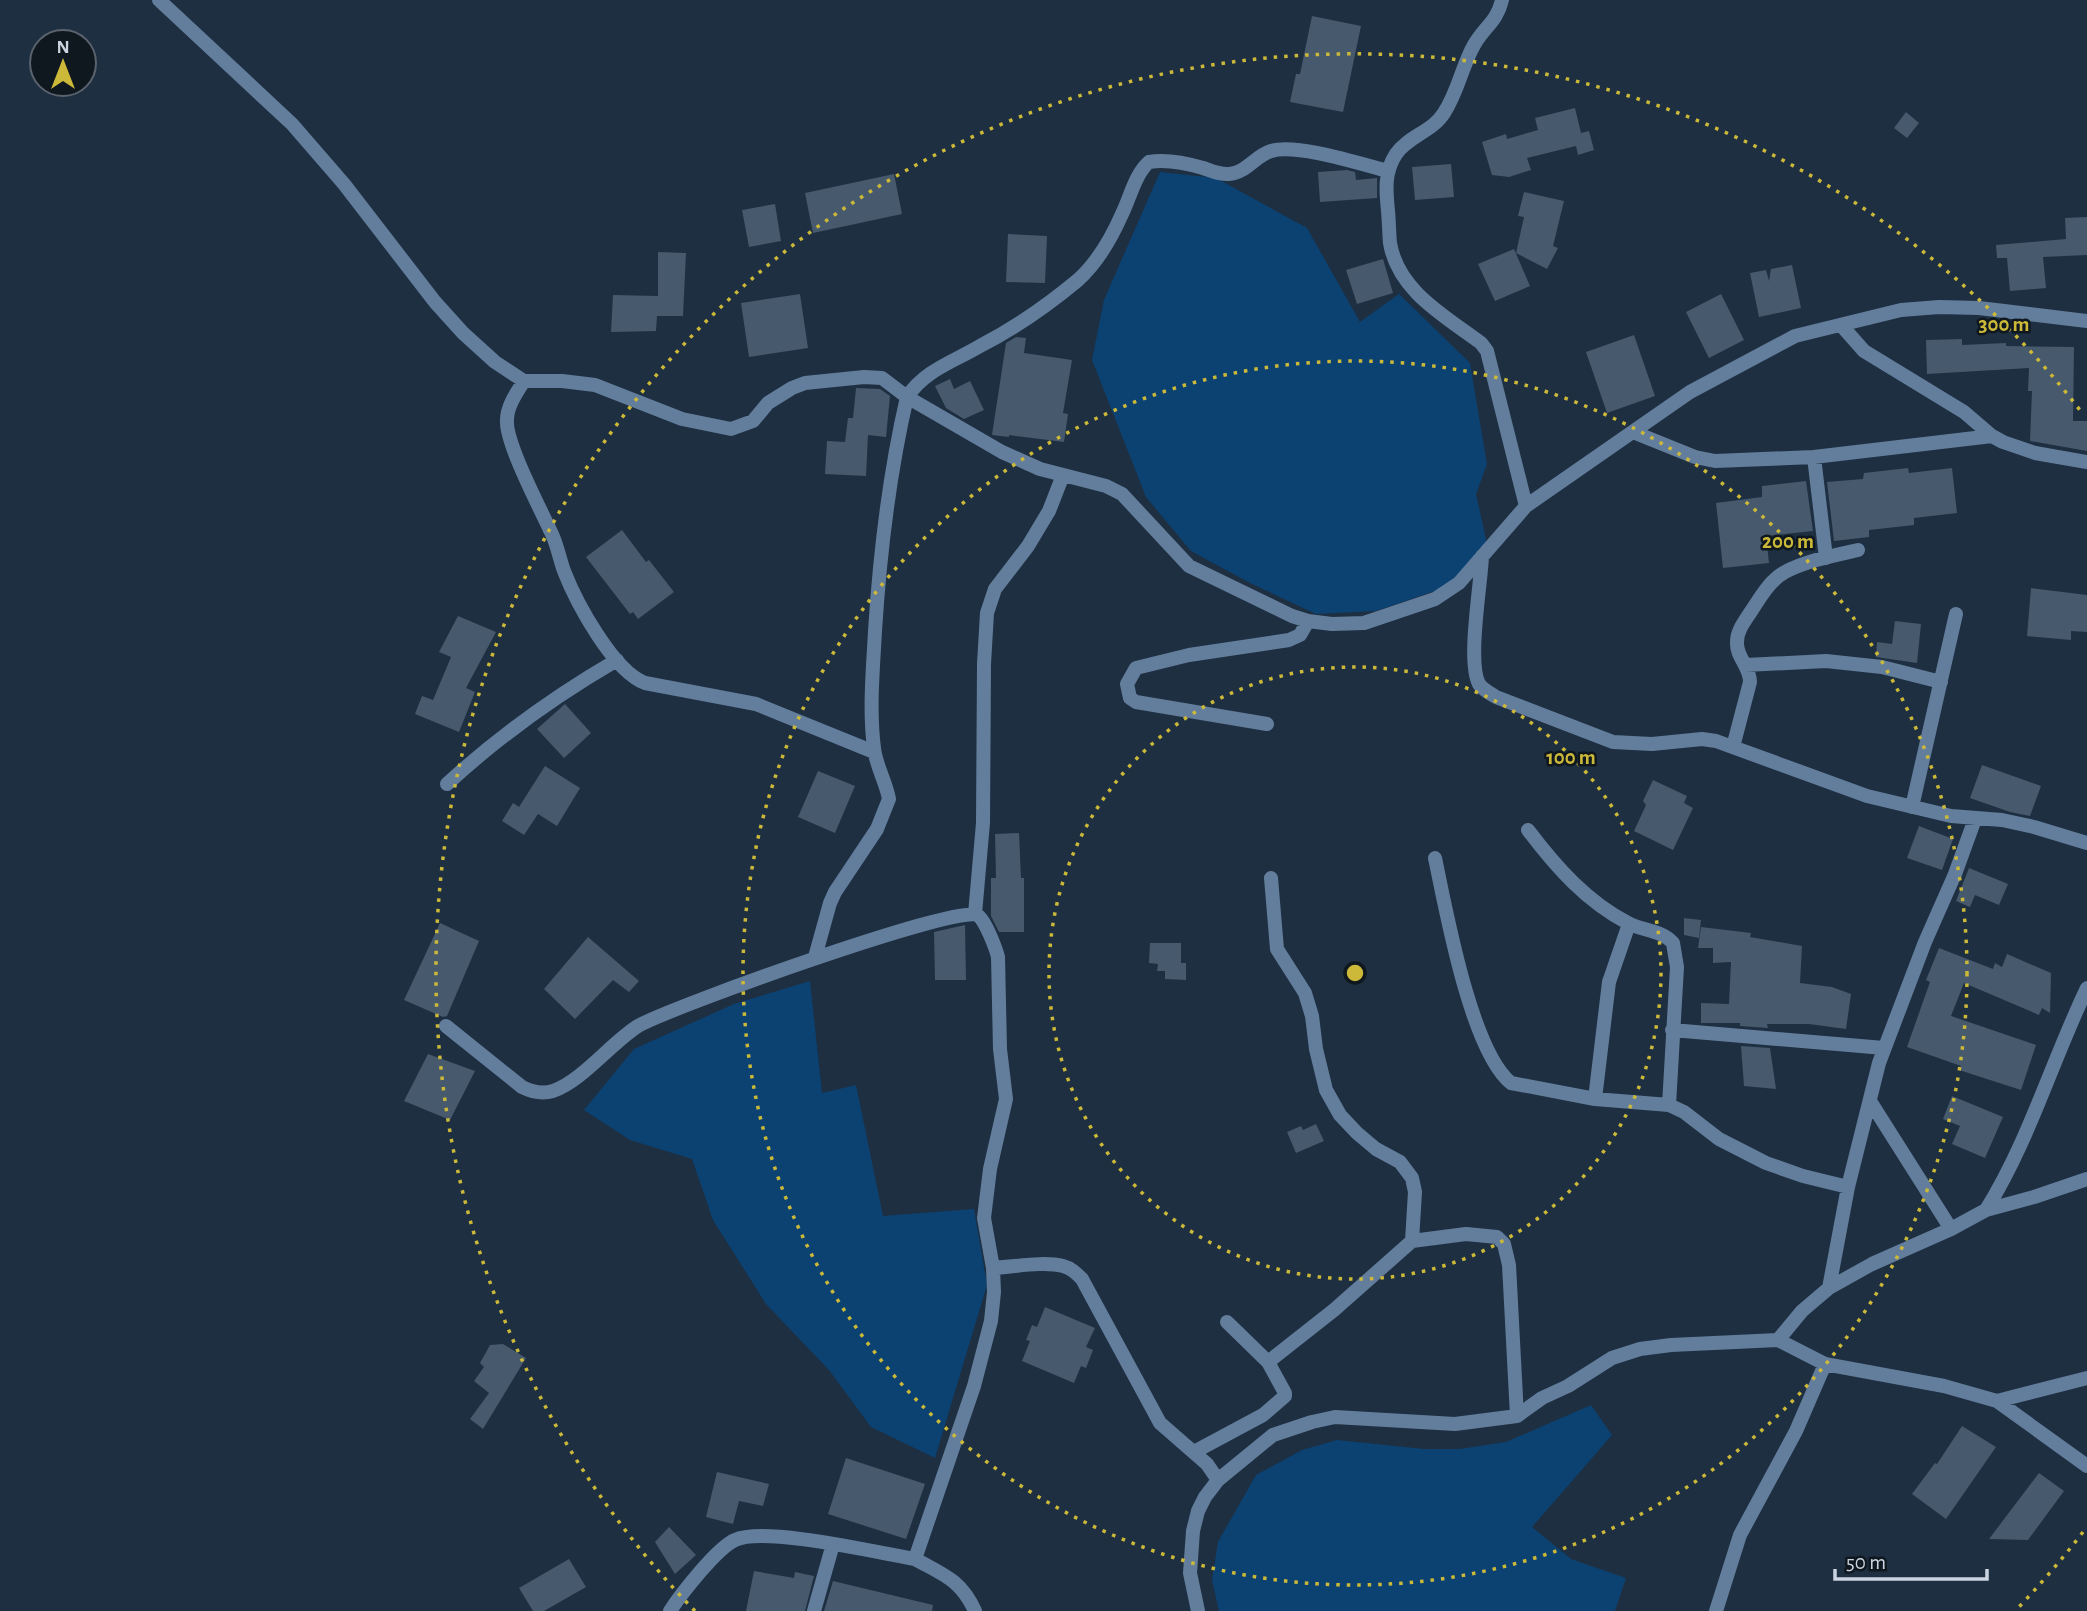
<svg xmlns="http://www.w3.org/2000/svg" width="2087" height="1611" font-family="'Alegreya Sans',sans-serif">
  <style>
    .green { fill: #0c4272 }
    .building { fill: #46596d }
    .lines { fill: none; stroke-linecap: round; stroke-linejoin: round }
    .street { stroke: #637e9c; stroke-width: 14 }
    .ring { fill: none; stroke: #ccb939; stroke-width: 3.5; stroke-dasharray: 3.5 7 }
    .centre { fill: #ccb939; stroke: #0f171f; stroke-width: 3.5 }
    .ring-label { font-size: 21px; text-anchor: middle; font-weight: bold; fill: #ccb939; stroke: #0f171f; stroke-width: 5; stroke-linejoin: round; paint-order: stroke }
  </style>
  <rect width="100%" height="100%" fill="#1e2f41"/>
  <path class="green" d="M1160,172L1216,178L1307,228L1360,322L1399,294L1470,363L1487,464L1476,494L1487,544L1455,584L1376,611L1316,614L1250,583L1191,551L1146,497L1092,360L1104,300Z
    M810,981L822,1093L856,1085L883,1216L974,1209L987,1285L935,1458L871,1427L829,1370L766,1304L713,1220L692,1159L630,1140L584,1110L634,1049L734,1004Z
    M1591,1405L1612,1435L1532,1527L1571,1559L1626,1578L1615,1611H1219L1212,1580L1218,1542L1256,1475L1302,1450L1337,1440L1424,1449H1460L1506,1442Z"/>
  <path class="building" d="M1312,16L1361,26L1343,112L1290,102L1296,74H1300Z
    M1575,108L1581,133L1589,131L1594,150L1578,155L1576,146L1527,158L1531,170L1509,177L1492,175L1482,142L1506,134L1507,139L1538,130L1535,118Z
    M1906,112L1919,123L1907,138L1894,128Z
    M1451,164L1454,197L1415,200L1412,167Z
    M1347,170L1355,172L1356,180L1377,178V198L1320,202L1318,172Z
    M894,174L902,214L813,233L805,193Z
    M1524,192L1564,201L1553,246L1558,248L1547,269L1516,253L1524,217L1518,216Z
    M775,204L781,241L749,247L742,210Z
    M2087,217V255L2043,257L2046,288L2010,291L2007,258H1997L1996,245L2066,239L2065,218Z
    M1008,234L1047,236L1045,283L1006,282Z
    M1514,249L1530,286L1495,301L1478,264Z
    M658,252L686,253L683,316H657L656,331L611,332L613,295L658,296Z
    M1383,259L1393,293L1357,304L1346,270Z
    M1792,265L1801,308L1759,317L1750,273L1766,270L1769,281L1771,269Z
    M800,294L808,348L749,357L741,303Z
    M1721,294L1744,340L1709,358L1686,312Z
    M1634,335L1655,396L1607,413L1586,352Z
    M1016,337L1026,338L1024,353L1072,360L1063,413L1068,414L1064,442L1009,435V437L992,435L1006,343Z
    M1962,339V345L2006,343V346L2074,347L2073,421H2087V451L2030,441L2032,391H2028L2029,368L1927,374L1926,340Z
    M950,379L954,389L970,381L984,410L964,419L946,408L935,386Z
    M856,388L880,389L890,396L886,437L868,435L866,476L825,474L827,441L845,442L848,418H853Z
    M1908,468L1909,473L1952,468L1957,513L1914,518V525L1869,530V537L1834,541L1827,482L1863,479L1864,473Z
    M1806,481L1813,531L1766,536L1769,563L1723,568L1716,503L1762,497V486Z
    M622,530L646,562L649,560L674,592L638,619L633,612L630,614L586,557Z
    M2031,588L2087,595V632L2071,631V640L2027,636Z
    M458,616L496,632L466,688L475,692L459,732L415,714L422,696L433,700L451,657L439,652Z
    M1895,621L1921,624L1917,663L1876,657L1877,642L1892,644Z
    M565,704L591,733L564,758L537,729Z
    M1982,765L2041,786L2030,816L2010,812L1970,798Z
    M545,766L580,788L557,826L538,814L524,835L502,821L513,803L519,807Z
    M818,771L855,786L835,833L798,817Z
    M1653,780L1687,796L1684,803L1693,808L1673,850L1634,831L1646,805L1643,801Z
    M1919,826L1953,839L1942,870L1907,858Z
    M1019,833L1021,878H1024V932H999L991,916V878H996L995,834Z
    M1969,868L2008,884L1999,905L1975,895L1970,907L1956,901Z
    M1684,918L1701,920L1699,938L1684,935Z
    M440,923L479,941L447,1016L443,1017L404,1000Z
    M965,925L966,980H935L934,932Z
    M1701,927L1751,933L1750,937L1802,946L1800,983L1832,987L1851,994L1846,1029L1809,1024H1767L1768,1028L1740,1026V1023H1701V1003L1729,1004L1731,962L1713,963V948H1698Z
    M588,937L639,981L629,992L613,980L575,1019L544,989Z
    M1150,943H1181V963H1186V980L1165,979V971H1157L1158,964L1149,963Z
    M1939,948L1993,969L1995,963L2002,967L2007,954L2051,973L2050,1013L2042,1008L2039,1015L1964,983L1951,1016L2036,1045L2021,1090L1959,1070L1961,1066L1907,1047L1930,982L1926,980Z
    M1741,1046L1770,1048L1776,1089L1744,1086Z
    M428,1054L475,1071L450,1120L404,1101Z
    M1952,1096L2003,1117L1985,1158L1952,1144L1960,1126L1943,1119Z
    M1316,1124L1324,1141L1296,1153L1287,1132L1301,1126L1303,1130Z
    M1045,1307L1095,1328L1086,1347L1093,1350L1086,1368L1081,1366L1074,1383L1022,1361L1030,1341L1026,1340L1032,1325L1037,1327Z
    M503,1344L526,1358L483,1429L470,1419L489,1393L474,1381L484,1367L480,1363L490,1345Z
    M1962,1426L1996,1447L1946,1519L1912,1494L1935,1463L1937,1464Z
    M846,1458L925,1484L906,1539L828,1514Z
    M717,1472L769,1484L763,1506L739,1501L733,1524L706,1517Z
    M2039,1473L2064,1491L2028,1540L1989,1539Z
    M669,1527L696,1555L675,1574L655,1542Z
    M569,1559L586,1587L544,1611H533L519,1588Z
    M754,1571L794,1578L795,1572L814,1576L805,1611H746Z
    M833,1581L933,1605L932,1611H824Z"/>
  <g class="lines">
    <path class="street" d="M159,0L292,124L344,184L435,302L463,333L495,362L524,381H562L595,385L682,419L731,429L753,421L768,403L792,388L805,383L864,377L882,378L907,397L1002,452L1040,469L1106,486L1122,494L1189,566L1292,616L1308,621L1332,624L1364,623L1435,599L1459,583L1526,506L1690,392L1795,336L1901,310L1939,307L1979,308L2087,321
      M1502,0C1497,22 1484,27 1474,45C1462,66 1458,92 1444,113C1432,132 1408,136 1396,154C1384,172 1386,191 1388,211C1389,221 1389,232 1390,243C1398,291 1445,316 1481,343L1487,351L1526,506
      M1841,325L1864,351L1964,412L1992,436L2003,442L2035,453L2087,462
      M524,381C517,392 507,406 507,420C505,442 540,508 550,530C557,543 559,557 564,571C576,602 613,671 645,683L756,704L874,752
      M1633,432L1695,457L1715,461L1814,457L1992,436
      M1814,457L1826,558
      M1482,556C1481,584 1467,662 1479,684C1483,690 1490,693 1496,697L1613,742L1652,744L1702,739L1716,741L1867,796L1951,816L2002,820L2034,827L2087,843
      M1746,665L1826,661L1882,667L1941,682
      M1267,724L1136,702L1130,698L1127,684L1136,668L1189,655L1289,640L1300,635L1308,621
      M1733,747L1750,682C1750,666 1736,657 1737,642C1737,631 1744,622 1750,613C1760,598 1769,581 1785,572C1805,561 1836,555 1858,550
      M447,784C498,737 557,695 617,660
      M1912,807L1956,614
      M1528,830C1556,867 1587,902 1628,923C1643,931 1662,930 1673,943L1677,967L1669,1105
      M1435,858C1446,910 1471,1051 1511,1083L1595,1099L1669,1105L1684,1112L1719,1139L1766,1163L1803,1176L1848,1187
      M1271,878L1277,949L1305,993L1312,1016L1316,1049L1326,1090L1340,1115L1357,1133L1376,1149L1400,1162L1412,1178L1415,1192L1412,1241
      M975,914L983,823L984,664L987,613L995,589L1028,546L1049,511L1063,475
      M815,957L830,903L835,892L877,829L889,799C886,782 876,766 874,748C869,709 873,670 875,631C880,551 889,475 907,397C925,370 953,362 980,346C1015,328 1048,305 1078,280C1098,262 1111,239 1122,214C1130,198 1135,174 1149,162C1166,159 1186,163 1203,168C1212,171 1220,175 1229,174C1246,173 1255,156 1271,151C1296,143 1361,164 1388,171
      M446,1026L522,1087C532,1092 543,1094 553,1091C582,1081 611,1043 638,1026C671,1007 955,905 977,915C985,919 996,949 998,957L1000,1049L1006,1099L990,1169L984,1218L993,1268L994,1292L991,1321L974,1386L915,1559C944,1575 961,1580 975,1611
      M1672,1030L1884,1048
      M1595,1099L1609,982L1629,924
      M1870,1101L1951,1229
      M1986,1210C2029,1141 2052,1061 2087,988
      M993,1268C1013,1267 1044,1261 1063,1266C1071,1268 1076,1273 1082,1279L1160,1423L1207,1464L1218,1480
      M1829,1288L1848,1187L1879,1063L1925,942L1955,874L1975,819
      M1778,1340L1802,1311L1829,1288L1872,1264L1951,1229L1986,1210L2034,1197L2087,1179
      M1268,1362L1334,1310L1412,1241L1466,1234L1497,1237L1504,1244L1509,1265L1517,1416
      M1997,1401L2087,1378
      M1194,1452L1263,1415L1285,1396V1393L1268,1362L1227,1322
      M670,1611C681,1594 717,1548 735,1540C764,1526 879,1553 915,1559
      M814,1611L833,1544
      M1198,1611L1190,1573L1193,1531L1198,1511L1205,1497L1218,1480L1273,1435L1312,1422L1335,1417L1455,1424L1517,1416L1542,1398L1568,1386L1612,1358L1640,1349L1671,1345L1778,1340L1825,1364L1944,1386L1997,1401L2087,1466
      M1716,1611L1740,1535L1796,1431L1825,1364"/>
  </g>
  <g class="ring">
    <circle cx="1355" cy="973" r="306"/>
    <circle cx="1355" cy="973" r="612"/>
    <path d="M2083 1532A918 918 0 0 1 2015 1611M695 1611A918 918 0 1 1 2083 414"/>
  </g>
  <circle cx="1355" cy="973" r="10" class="centre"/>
  <g class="ring-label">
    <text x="2004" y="331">300 m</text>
    <text x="1788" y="548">200 m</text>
    <text x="1571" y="764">100 m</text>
  </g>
  <g transform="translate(63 63)"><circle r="33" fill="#0f171f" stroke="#5a636d" stroke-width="2"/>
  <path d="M0-5L12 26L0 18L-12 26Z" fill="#ccb939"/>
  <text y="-10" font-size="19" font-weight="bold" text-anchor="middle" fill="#cbd5e1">N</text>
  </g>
  <path d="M1835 1569v10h152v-10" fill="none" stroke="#cbd5e1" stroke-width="3.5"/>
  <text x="1846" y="1569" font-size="21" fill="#cbd5e1" stroke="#0f171f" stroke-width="5" paint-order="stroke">50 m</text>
</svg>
